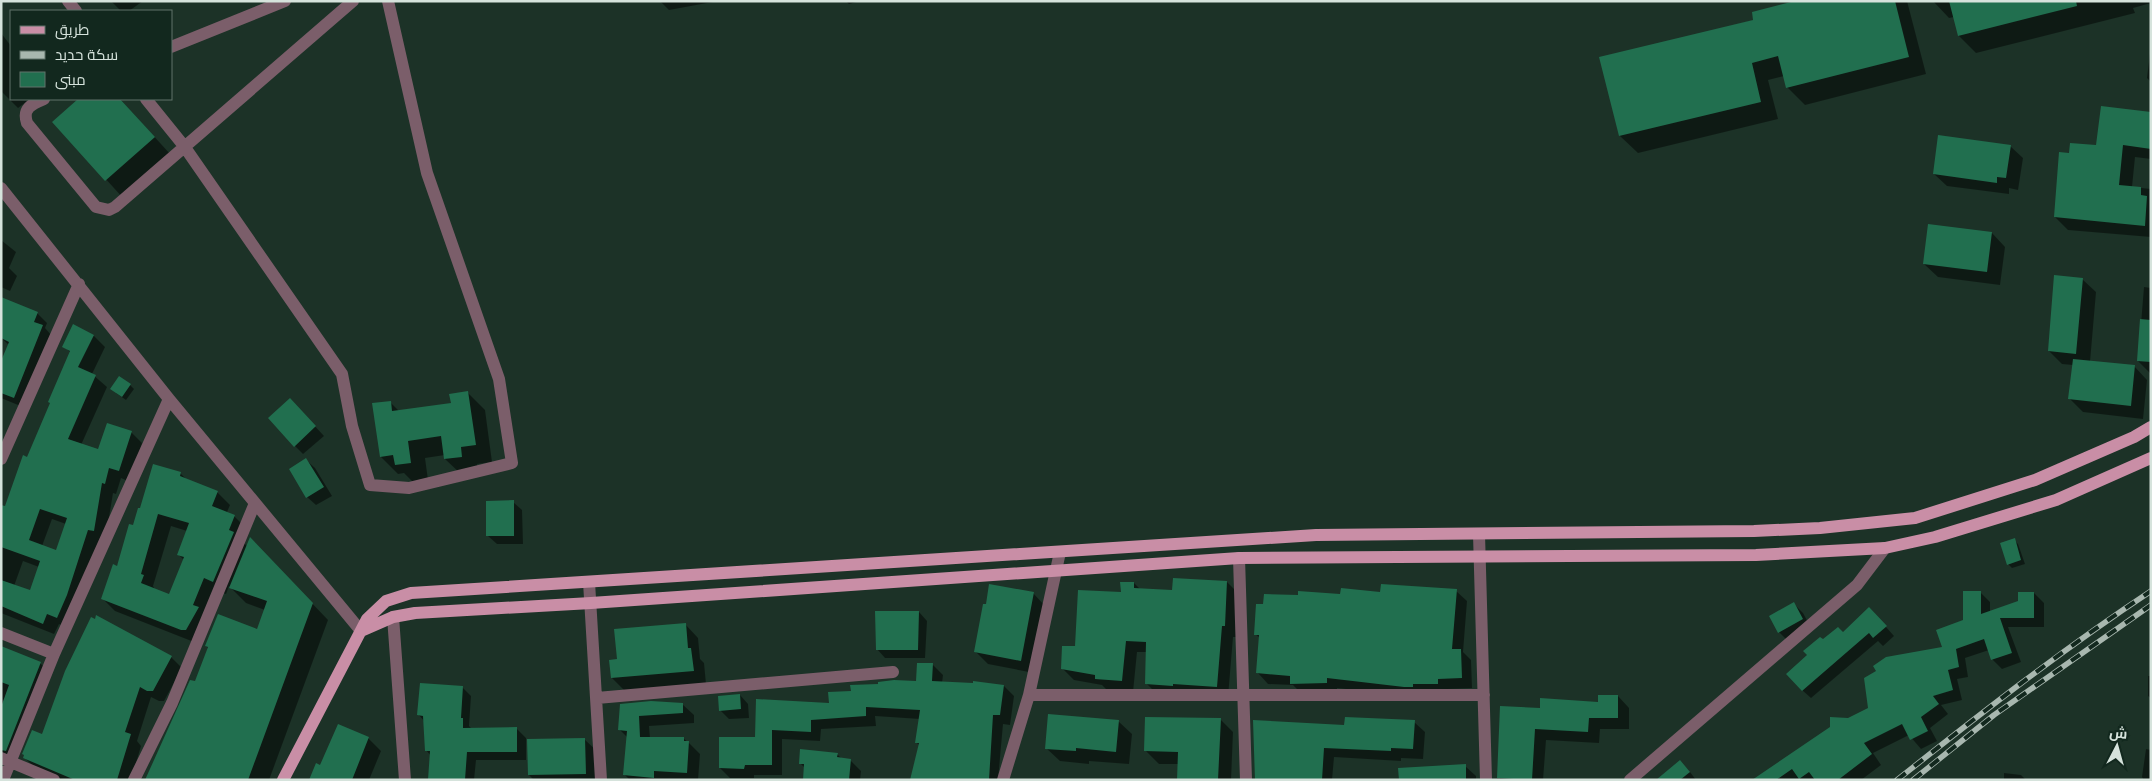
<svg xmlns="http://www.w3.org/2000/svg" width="2152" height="781" font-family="Lora,Cairo,serif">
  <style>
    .shadow { fill: #0007; fill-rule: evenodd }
    .building { fill: #216f4f; fill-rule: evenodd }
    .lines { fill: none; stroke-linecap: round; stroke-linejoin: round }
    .minor { stroke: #7b5e6a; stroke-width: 12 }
    .major { stroke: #c98ea6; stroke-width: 12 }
    .rail-casing { stroke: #a8b7af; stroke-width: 5.5 }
    .rail { stroke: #12281e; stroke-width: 4; stroke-dasharray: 11; stroke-linecap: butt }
  </style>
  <rect width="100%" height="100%" fill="#1c3227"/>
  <path class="shadow" d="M111,1H143L129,11H121Z
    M660,1H718L669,10Z
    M846,1H860L849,4Z
    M1800,1H1907L1926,74L1805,105L1787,87L1784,76L1768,80L1778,119L1638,153L1620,136L1601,58L1755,20Z
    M1933,1H2151V3L2133,8L2135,13L1976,53L1959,36L1954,17L1949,18Z
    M1,33L11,46V99H30L18,108L1,91Z
    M2150,54H2151V82L2147,78Z
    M80,99H120L171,155L123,198L54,122Z
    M2151,114V159L2135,157L2132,187L2151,189V237L2068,230L2055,217L2097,146Z
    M2010,146L2023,158L2018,190L2009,188V194L1947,186L1934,174Z
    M1992,233L2005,247L2000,285L1938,277L1924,264Z
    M1,240L16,252L9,268L17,276L10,291L1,287Z
    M2082,279L2096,292L2090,362L2134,366L2147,380L2143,419L2083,412L2070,399L2073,365L2062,364L2049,351Z
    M2144,287L2151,288V374L2138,361Z
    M1,303L37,313L47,323L45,328L52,336L23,407L1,398V364L9,345L1,338Z
    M74,326L94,336L105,347L92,374L107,387L81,445L99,450L131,432L142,443L130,482L121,478L116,494L113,493L105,542L69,629L59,624L54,634L1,613V506L5,507L28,458L71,353L64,346ZM52,519L66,524L57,551L42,546ZM23,561L39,567L31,591L14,586Z
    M130,385L134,389L126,400L116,393Z
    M468,393L485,410L492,462L477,464L479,474L463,476L445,459V455L425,458L428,480L413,482L404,473L398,474L381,457L390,402L400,412L452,404Z
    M298,408L324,436L303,454L295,446Z
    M306,460L315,468L332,496L316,505L307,497Z
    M180,473L188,481L217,492L230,505L227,512L234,516L247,529L242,541L247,546L265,554L328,620L269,780H146L191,681L196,683L208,648L206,646L257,630L265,610L246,603L229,586L226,594L216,590L194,642L115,611L103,599L141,510ZM171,526L187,531L179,555L184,560L170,596L155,590L153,586Z
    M513,502L522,510L523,544H497L488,536Z
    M2014,540L2018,544L2025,564L2012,568L2008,564Z
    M1227,582L1238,593L1236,637H1233L1228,697L1158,695L1147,684V652H1137L1133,692L1107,690L1102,685L1074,680L1062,668L1076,648L1122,594L1134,583L1140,589L1174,592Z
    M1456,591L1467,601L1463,652L1471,660L1472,688L1448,689L1416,697L1337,688V694H1302L1293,685L1268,684L1258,673L1260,638L1255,634L1341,595Z
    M1980,592L1990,602V612L2019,602L2034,593L2044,603V627H2008L2021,662L2002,669L1992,659L1989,650L1965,658L1968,677L1957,679L1962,700L1941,705L1948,714L1930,728L1937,741L1921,749L1909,735L1873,753L1881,765L1861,780H1754L1848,720L1869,709L1943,648L1965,621Z
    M1033,593L1046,607L1034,673L988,664L975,651L987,606Z
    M1794,604L1803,613L1811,628L1788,641L1779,632Z
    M919,612L927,621L925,658H885L877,649Z
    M1878,618L1894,636L1883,646L1878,641L1811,698L1802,690L1809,655L1823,641Z
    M685,624L698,638L700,659L704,663L706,684L625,691L612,678L618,661Z
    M1,648L40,663L51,674L18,759L1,752Z
    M171,657L182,668L164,701H159L151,697L137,741L141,746L131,780H61L36,769L25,758L43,736Z
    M933,665L943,675L942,683L1004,686L1014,696L1010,725L1003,724L998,780H911L919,745L916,742L920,719L875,716L876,726L821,729L820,741L782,739V775H754V778H730L720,768L756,738L757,701L830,704L852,692L917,683Z
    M2148,676H2151V698L2148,696Z
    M462,687L471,696L469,726L471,728L517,729L526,738V760H476L474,780H429L431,756L426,750L424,721L419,715Z
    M740,695L748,704L749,718L729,719L720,710Z
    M1618,696L1629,708V729H1600L1599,743L1546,740L1543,780H1501L1499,777L1541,709L1599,703Z
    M682,704L694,715V723L649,726L650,738H683L689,743L700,754L698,780H630L625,775L628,738L620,730L621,705Z
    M1220,719L1233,732L1231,780H1178L1179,764H1159L1146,751Z
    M1118,721L1132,734L1129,764L1089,761V764L1060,761L1046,748Z
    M1414,722L1425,732L1423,759L1401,758V761L1334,757L1332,780H1255L1346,726Z
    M368,738L381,751L369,780H310L320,767Z
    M584,739L598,752L599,780H534L529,775Z
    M2146,749L2151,750V780H2144L2142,777Z
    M837,754L842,759L850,760L861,771L860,780H804L805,768L800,763Z
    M1465,766L1476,776V780H1425Z
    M1690,772L1696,780H1658Z
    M2004,773L2021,775L2026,780H2004Z"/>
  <path class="building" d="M1795,1H1895L1909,57L1786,88L1778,56L1752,63L1761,102L1619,136L1599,57L1753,20L1752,12Z
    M1949,1H2076L2077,6L1958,36Z
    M78,99H120L155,137L105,181L52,122Z
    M2101,106L2151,112V149L2123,145L2119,185L2141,187V195L2147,196L2145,226L2054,217L2059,152L2069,153L2070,143L2096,145Z
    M1938,135L2011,145L2006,178L1997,177V183L1933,174Z
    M1928,224L1992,232L1987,272L1923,264Z
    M2054,275L2083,278L2076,354L2048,351Z
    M1,297L38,312L34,322L43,325L14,398L1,393V361L9,342L1,338Z
    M2140,319L2151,320V362L2137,361Z
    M73,324L94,335L78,367L96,375L68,439L98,449L107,423L132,431L119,471L109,468L105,484L102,483L94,531L88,530L67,595L57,618L47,614L43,624L1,606V580L30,590L40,561L1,547V505L5,506L23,455L27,457L50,403L48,402L70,351L62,347ZM40,509L67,518L56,550L29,540Z
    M2073,359L2135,365L2131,406L2068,399Z
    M119,376L131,384L122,397L110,389Z
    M468,391L476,445L461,447L462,457L444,459L441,436L408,441L411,463L395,465L393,455L380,457L372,403L391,401L392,411L451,403L449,394Z
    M290,398L316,426L294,447L268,418Z
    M306,458L324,487L306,498L289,469Z
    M153,464L181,472L180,476L218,491L212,506L235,515L229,530L234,532L213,582L204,578L193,605L199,607L186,630H181L101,599L113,564L117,566L129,524L133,525L138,508H140ZM158,514L189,523L177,555L184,557L169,594L141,583L144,575L141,574Z
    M514,500V536H486V501Z
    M250,537L313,603L248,780H145L190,680L195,681L208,647L205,646L218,614L257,629L267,601L229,588Z
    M2015,538L2021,560L2007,565L2000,543Z
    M1173,578L1227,581L1225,626H1222L1217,687L1173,684V686L1145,684L1146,642L1126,641L1122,681L1095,679V675L1061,669L1062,646H1075L1078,590L1121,592L1120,582H1134V588L1172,590Z
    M989,584L1034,592L1021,661L974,652L983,604H986Z
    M1381,584L1457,589L1452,649H1461L1462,678L1438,679V684H1413V687H1404L1327,678V683L1290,684V676L1256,673L1259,635H1254L1256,604H1263L1264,594L1298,595V591L1340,594L1341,588L1380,592Z
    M1963,591H1981V614L2018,601V592H2034V618H2000L2012,653L1991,660L1984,639L1956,649L1959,667L1948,670L1953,690L1933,696L1939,704L1921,717L1928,731L1910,740L1902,724L1864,743L1872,754L1838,780H1815L1809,772L1799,779L1792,769L1776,780H1752L1830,727V717L1848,718L1868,708L1864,678L1876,671L1873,666L1886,657L1942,647L1936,630L1963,620Z
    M1794,602L1803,619L1778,633L1769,616Z
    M1869,607L1887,626L1873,638L1869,633L1802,691L1786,674L1807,655L1803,651L1820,637L1823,639L1838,627L1843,632Z
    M875,611H919L918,650H876Z
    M96,615L172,656L153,691H147L140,687L125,732L131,734L117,780H75L23,758L24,755L22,754L32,730L42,734L65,671L91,617L95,619Z
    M686,623L688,648H691L694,671L611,678L609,660L617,659L614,629Z
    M1,646L41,662L6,751L1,750V707L9,685L1,682Z
    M917,663H933L932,681L973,683V681L1004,685L1000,715H993L989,780H910L919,743H915L920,710L866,707V716L811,720V732L772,730V765H745L744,769L719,768V737H755L756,699L829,703L828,692L851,691L850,685L878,684V682L894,680L916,681Z
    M420,683L463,686L461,718H463V728L517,727V752H467L465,780H428L430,751H425L423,716L417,715Z
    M740,694L741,709L719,711L718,696Z
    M1598,695H1618V718H1589L1588,732L1535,729L1532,780L1497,778L1500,706L1540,708V698L1598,702Z
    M651,701L683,703V713L639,716L640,737H684V741H689L687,773L654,771V778L623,775L627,731L618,730L620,704Z
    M1048,714L1119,720L1116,752L1076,748V751L1045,749Z
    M1145,717L1221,718L1218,780H1177L1178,752L1144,751Z
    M1345,717L1415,720L1413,749L1391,748V751L1324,748L1322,780H1255L1253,720L1344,725Z
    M338,724L369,737L352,780H309L316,763L320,765Z
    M585,738L586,774L528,775L527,739Z
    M800,749L838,753L837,757L851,759L849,780H803L804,764H799Z
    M1680,760L1690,772L1680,780H1656Z
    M1466,764V780H1399L1398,768Z"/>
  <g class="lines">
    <path class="minor" d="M68,1L76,11
      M171,47L285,1
      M44,99C32,104 22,108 27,123L96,207L109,210L115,207L353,1
      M146,99L184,146L342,374L352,426L370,485L409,488L512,463L499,379L427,173L388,1
      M1,188L169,399L361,631
      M1,459L79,284
      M1479,534L1486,780
      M1239,558L1246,780
      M589,582L601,780
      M393,617L405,780
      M1,633L54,654
      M1029,695H1484
      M597,698L893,672
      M1,758L54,780
      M3,780L54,654L169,399
      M134,780L172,703L255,503
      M1003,780L1029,695L1060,552
      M1630,780L1857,585L1885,548"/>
    <path class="major" d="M361,631L393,617L415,613L591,603L1239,558L1756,555L1885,548L1935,537L2056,500L2151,458
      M283,780L367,619L386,601L411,593L1316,535L1754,531L1820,528L1915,518L2035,480L2134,437L2151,427"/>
    <g class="rail-casing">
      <path id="rail" d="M1897,780C1980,714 2063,649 2151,591
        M1913,780L1994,715L2151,605"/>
    </g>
    <use href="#rail" class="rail"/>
  </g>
  <rect width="2152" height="781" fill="none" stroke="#d6e3dc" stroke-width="5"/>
  <rect x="10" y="10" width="162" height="90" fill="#12281e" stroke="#60736a"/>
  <rect x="20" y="26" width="25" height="8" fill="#c98ea6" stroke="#60736a"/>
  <text x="55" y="35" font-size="15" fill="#d6e3dc">طريق</text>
  <rect x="20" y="51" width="25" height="8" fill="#a8b7af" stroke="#60736a"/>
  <text x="55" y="60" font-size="15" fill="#d6e3dc">سكة حديد</text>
  <rect x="20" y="72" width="25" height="15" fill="#216f4f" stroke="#60736a"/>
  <text x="55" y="85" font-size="15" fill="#d6e3dc">مبنى</text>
  <g transform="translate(2117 746) rotate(6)" stroke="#12281e" stroke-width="4" paint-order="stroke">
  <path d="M0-4L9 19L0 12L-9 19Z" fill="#d6e3dc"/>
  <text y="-8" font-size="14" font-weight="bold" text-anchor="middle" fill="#d6e3dc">ش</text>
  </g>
</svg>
